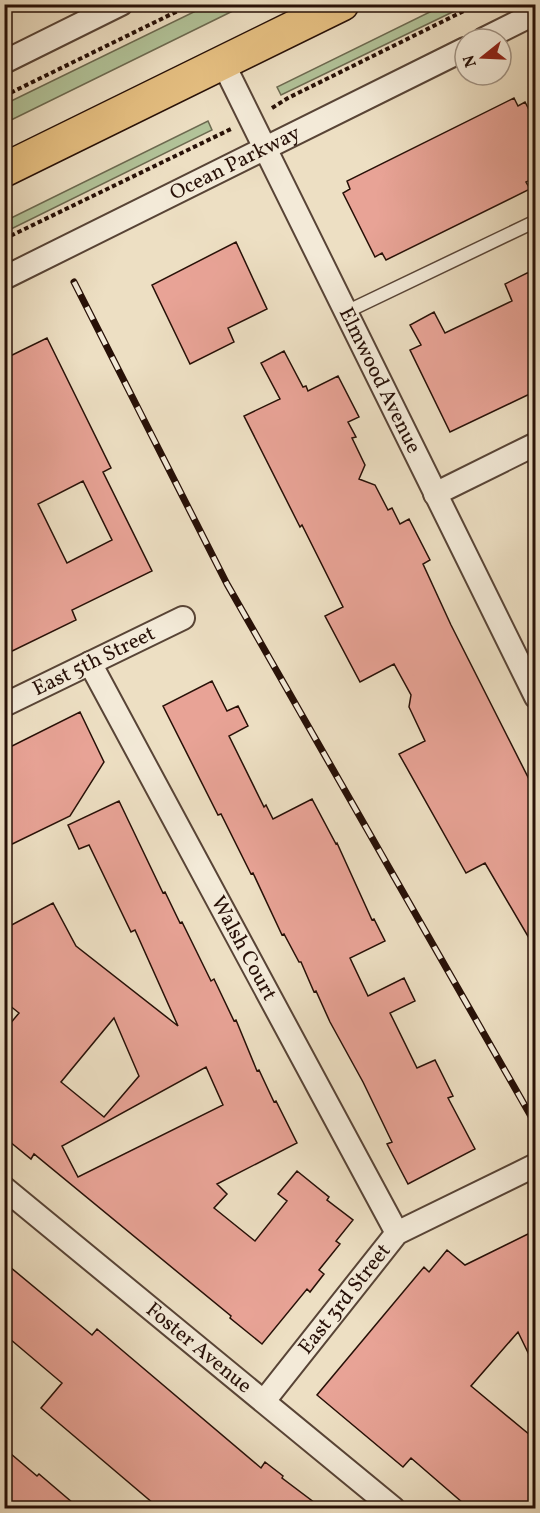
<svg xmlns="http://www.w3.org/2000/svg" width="540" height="1513" font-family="Vollkorn,serif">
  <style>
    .green { fill: #b2c399; stroke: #6c6a50; stroke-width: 1.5 }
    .building { fill: #e8a396; stroke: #271007; stroke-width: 1.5; fill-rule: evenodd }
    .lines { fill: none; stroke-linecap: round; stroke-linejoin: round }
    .service-casing { stroke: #584436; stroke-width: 15 }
    .minor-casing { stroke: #584436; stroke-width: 26 }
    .primary-casing { stroke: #271007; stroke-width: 36 }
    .path { stroke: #271007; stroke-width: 4; stroke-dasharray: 4.5 3; stroke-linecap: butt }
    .service { stroke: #f3ead8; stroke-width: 12 }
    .minor { stroke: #f3ead8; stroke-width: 22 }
    .primary { stroke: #e6c082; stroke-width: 33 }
    .rail-casing { stroke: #271007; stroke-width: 7 }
    .rail { stroke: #f3ead8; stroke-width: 4.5; stroke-dasharray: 14; stroke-linecap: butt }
    .labels { text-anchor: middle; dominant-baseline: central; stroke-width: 6; stroke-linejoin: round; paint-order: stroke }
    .street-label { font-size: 21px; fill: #271007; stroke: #f3ead8 }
  </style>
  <rect width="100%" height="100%" fill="#eddfc3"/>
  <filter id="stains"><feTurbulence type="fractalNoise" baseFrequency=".00333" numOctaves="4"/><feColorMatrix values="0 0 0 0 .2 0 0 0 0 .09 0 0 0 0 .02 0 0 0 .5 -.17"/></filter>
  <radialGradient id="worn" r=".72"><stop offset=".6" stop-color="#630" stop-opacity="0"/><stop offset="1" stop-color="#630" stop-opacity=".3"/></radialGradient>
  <path class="green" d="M446,4L467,5L281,95L277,87Z
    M208,5H245L5,123V104Z
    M208,121L212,130L5,232V221Z"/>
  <path class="building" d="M514,98L518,106L525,102L536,123V177L526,182L530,189L386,260L382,253L375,257L343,193L350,189L347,181Z
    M236,242L267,309L228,328L234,342L190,364L152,285Z
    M529,272L536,286V391L450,432L410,350L421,345L410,325L434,312L445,333L512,301L505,284Z
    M47,338L111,468L103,472L152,571L72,610L76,620L4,655V359ZM83,481L112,540L67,563L38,504Z
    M284,351L303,387L306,386L308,391L338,376L359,417L348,422L356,437L352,438L365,465L359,479L375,485L388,510L392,508L400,524L409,519L430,560L423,564L451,625L536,793V950L485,863L466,873L399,754L425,741L409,707L411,695L394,664L360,682L325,616L343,607L302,525L300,527L244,416L280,399L261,363Z
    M212,681L227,711L238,706L248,726L229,736L264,807L266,805L273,819L312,799L336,844L337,843L372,920L374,919L385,941L350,958L368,996L404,978L415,1001L390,1013L417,1068L435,1060L453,1096L448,1098L475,1149L408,1184L387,1144L392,1142L363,1082L330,1022L316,991L314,992L301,962H299L284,934L282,935L253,873L251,874L221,814L218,815L163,706Z
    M80,712L104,762L70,816L4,848V750Z
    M119,801L163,893L165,892L180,923L182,922L211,981L214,979L234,1021L236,1020L257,1071L259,1070L274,1102L276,1101L297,1143L217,1184L227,1194L214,1208L255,1241L287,1201L278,1194L297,1171L329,1197L327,1200L353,1220L336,1241L340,1244L319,1270L324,1274L310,1292L307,1289L262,1344L230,1318L231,1316L34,1154L31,1159L4,1137V1031L19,1013L4,1001V929L53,903L76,946L178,1026L135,930L131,932L89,845L79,849L68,825ZM114,1018L139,1076L104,1117L61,1082ZM206,1067L223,1105L78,1177L62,1146Z
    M536,1230V1369L518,1332L471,1386L536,1440V1509H470L411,1458L403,1467L317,1395L424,1267L429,1272L447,1250L465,1265Z
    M4,1262L92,1335L97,1329L261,1468L265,1462L283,1476L282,1478L323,1509H160L41,1408L62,1383L4,1334Z
    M4,1448L37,1476L39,1474L80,1509H4Z"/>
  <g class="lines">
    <g class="service-casing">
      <path id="service" d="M346,312L536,221"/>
    </g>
    <g class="minor-casing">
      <g id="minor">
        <path d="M484,39L536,13"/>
        <path d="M4,62L121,4"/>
        <path id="s1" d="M223,63L536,697"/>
        <path id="s2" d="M4,278L465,49"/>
        <path d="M435,494L536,444"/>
        <path id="s3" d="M90,663L397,1233"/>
        <path id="s4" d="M4,705L183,618"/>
        <path id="s5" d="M4,1188L393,1508"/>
        <path id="s6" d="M264,1401L397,1233L536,1165"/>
      </g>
    </g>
    <g class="primary-casing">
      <path id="primary" d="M4,170L342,4"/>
    </g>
    <path class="path" d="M4,96L192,4
      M272,108L288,98L478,4
      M4,239L231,129"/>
    <use href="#service" class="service"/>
    <use href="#minor" class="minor"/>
    <use href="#primary" class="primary"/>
    <g class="rail-casing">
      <path id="rail" d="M74,282L227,584L536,1125"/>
    </g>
    <use href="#rail" class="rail"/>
  </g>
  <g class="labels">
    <g class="street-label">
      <text stroke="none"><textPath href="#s2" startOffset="258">Ocean Parkway</textPath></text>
      <text stroke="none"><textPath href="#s1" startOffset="354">Elmwood Avenue</textPath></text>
      <text stroke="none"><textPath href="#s4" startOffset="100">East 5th Street</textPath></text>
      <text stroke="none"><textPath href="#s3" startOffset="324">Walsh Court</textPath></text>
      <text stroke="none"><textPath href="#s6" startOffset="130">East 3rd Street</textPath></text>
      <text stroke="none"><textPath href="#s5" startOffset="252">Foster Avenue</textPath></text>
    </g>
  </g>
  <rect width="540" height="1513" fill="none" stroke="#eddfc3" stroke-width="24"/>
  <rect x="6" y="6" width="528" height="1501" fill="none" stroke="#271007" stroke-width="3"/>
  <rect x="12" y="12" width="516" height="1489" fill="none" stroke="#271007" stroke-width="1.5"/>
  <g transform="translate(483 57) rotate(252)"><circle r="28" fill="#f3ead8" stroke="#a19384" stroke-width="1.5"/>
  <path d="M0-4.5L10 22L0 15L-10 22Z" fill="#8f2418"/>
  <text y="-9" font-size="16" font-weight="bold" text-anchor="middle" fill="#271007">N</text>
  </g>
  <rect width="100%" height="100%" filter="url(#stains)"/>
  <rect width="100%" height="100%" fill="url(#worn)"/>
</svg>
